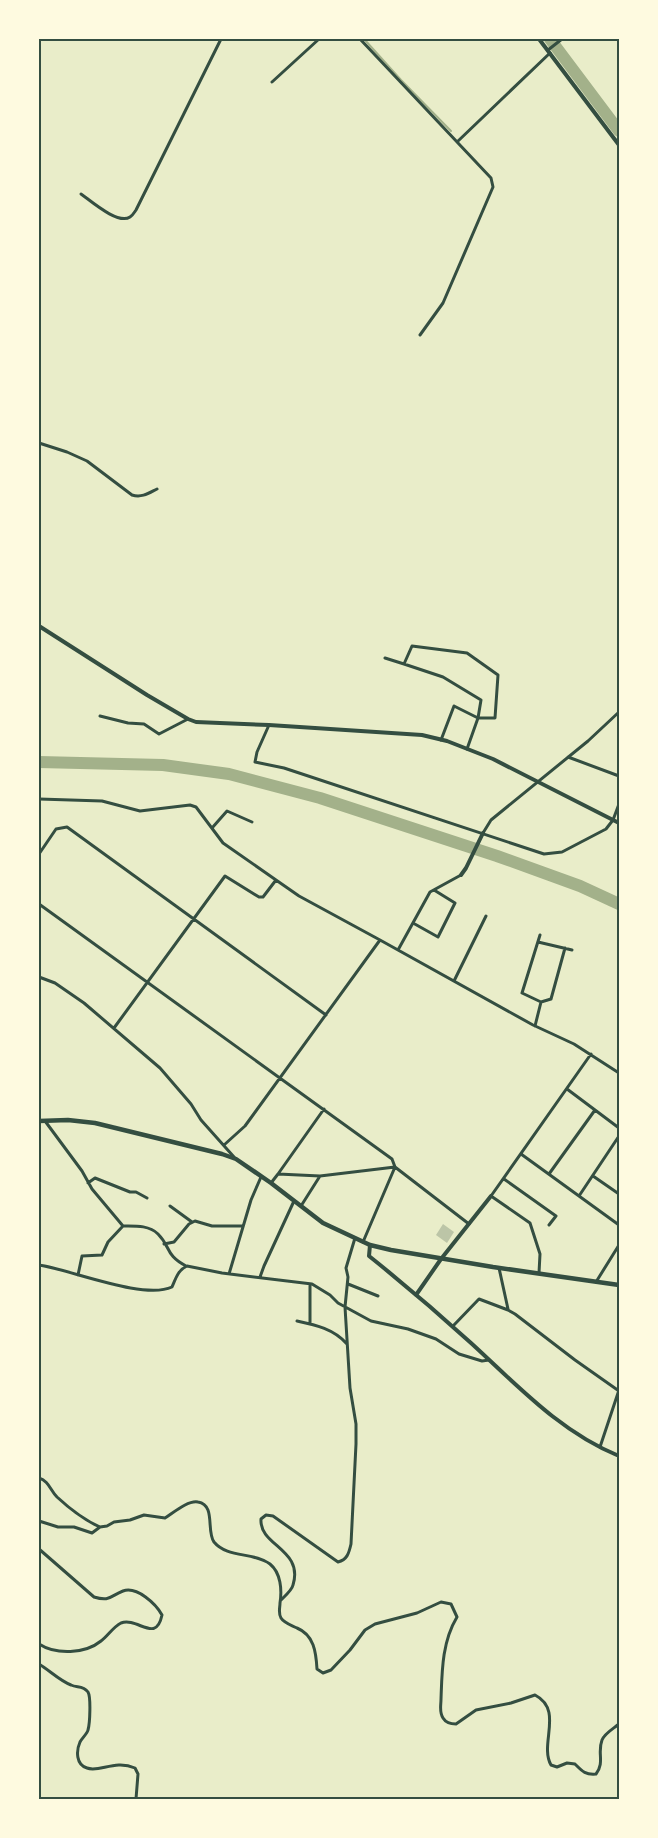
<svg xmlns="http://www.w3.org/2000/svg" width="658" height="1838" font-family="'PT Sans Narrow',sans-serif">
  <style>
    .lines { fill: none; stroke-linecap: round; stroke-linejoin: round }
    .stream { stroke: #a3b18a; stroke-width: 2 }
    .river { stroke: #a3b18a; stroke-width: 12 }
    .building { fill: #bcc5a7 }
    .minor { stroke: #344e41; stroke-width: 3 }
    .tertiary { stroke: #344e41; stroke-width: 4 }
    .secondary { stroke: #344e41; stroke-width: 4.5 }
    .neatline { fill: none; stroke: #344e41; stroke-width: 2 }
  </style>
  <rect width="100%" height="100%" fill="#e9edc9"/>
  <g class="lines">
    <path class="stream" d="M364,39L401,80L451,131"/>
    <path class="river" d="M550,39L619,131
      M39,762L163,765L229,774L320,798L497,856L580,886L619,904"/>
  </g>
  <path class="building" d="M443,1224L454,1232L447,1243L436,1235Z"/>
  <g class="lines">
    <path class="minor" d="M360,39L491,178L493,187L443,303L420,335
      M548,50L562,39
      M272,82L319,39
      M457,142L550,53
      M81,194C91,201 118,225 130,217C133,215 134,213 136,210L221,39
      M39,443L67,452L87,461L132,495C142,498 149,493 157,489
      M385,658L404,664
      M100,716L128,723L144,724L159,734L188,719
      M269,725L257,752L255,762L284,768L544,854L562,852L606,829L613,820L619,804
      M441,740L454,706L478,718L481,700L443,677L404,664L412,646L467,653L498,675L495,718H478L467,749
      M568,757L619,776
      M39,799L102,801L140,811L190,805L196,807L223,843L276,880
      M212,828L227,811L252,822
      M483,833L491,820L588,741L619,712
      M39,854L56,829L67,827L326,1015
      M39,904L392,1159L395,1167L469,1224
      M413,923L438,937L455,903L434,890
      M380,940L533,1025L574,1044L619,1073
      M538,942L572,950
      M398,950L430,892L461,875
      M39,977L55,983L84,1003L160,1068L191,1104L201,1120L234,1157
      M454,981L486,916
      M541,1002L551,999L565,948
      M535,1026L541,1002L522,993L540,935
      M114,1028L225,876L259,897H263L276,880L299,896L380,940L245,1126L224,1145
      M567,1089L619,1128
      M45,1121L82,1171L92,1189L123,1226C135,1226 149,1225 158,1234C171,1247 165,1255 186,1266
      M521,1154L619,1225
      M278,1174L324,1109
      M549,1174L595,1110
      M593,1176L619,1194
      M504,1179L556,1216L549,1225
      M88,1183L95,1178L130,1192H136L147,1198
      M271,1183L278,1174L320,1176L395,1167L363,1242
      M579,1196L619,1136
      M170,1206L192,1222
      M301,1206L320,1176
      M164,1244L174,1242L189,1224L195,1221L212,1226H242
      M39,1265C72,1270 143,1300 172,1287C176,1278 178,1270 187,1266L222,1273L312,1284L330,1295L338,1303L371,1321L408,1329L436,1339L459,1354L482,1361L489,1360
      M499,1268L508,1309
      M539,1273L540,1254L530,1223L491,1196L591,1054
      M229,1274L251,1200L261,1177
      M78,1275L82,1256L102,1255L108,1242L123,1226
      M260,1277L264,1266L294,1201
      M596,1282L619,1245
      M310,1284V1324
      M348,1284L378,1296
      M297,1321C316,1325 334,1329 347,1344
      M453,1326L479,1299L508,1310L515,1314L575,1360L619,1391
      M600,1447L619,1390
      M39,1478C49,1481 50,1490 57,1497C70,1509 84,1520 100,1527L107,1526L114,1522L130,1520L144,1515L165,1518C173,1513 188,1500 198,1502C216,1505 206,1531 214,1542C227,1558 254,1552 270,1564C281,1573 282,1590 280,1603C280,1608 278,1613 281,1618C284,1623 291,1625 297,1628C314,1635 316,1652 317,1669L323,1673L331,1670L350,1650L365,1630L375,1624L417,1613L441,1602L451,1604L457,1617C442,1642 442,1671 441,1699C441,1706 439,1712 443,1718C446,1723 451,1724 456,1724L476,1710L511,1703L535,1695C564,1710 539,1744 551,1765L557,1767L567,1763L575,1764C582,1771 585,1775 596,1774C605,1762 597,1753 602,1740C605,1733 613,1729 619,1724
      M39,1521L58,1527H74L92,1533L100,1527
      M39,1549L94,1597C110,1602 110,1596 123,1591C137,1586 156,1604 162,1615C156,1644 138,1617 121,1623C113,1627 108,1636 101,1641C85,1654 56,1655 39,1644
      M281,1600C285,1596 292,1590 293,1585C304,1549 259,1546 261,1519L266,1515L273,1516L338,1562C347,1560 349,1553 351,1544L356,1444V1424L350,1388L345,1307L348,1277L346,1268L355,1238
      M39,1664C49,1670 60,1681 71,1685C77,1688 83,1685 88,1692C91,1697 90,1723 88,1730C87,1734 82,1738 80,1742C76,1751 76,1765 87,1768C99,1773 115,1759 135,1768L138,1774L136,1799"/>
    <path class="tertiary" d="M539,39L619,145
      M39,626L147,695L188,719L196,722L269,725L422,735L447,741L493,759L619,823
      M461,875L466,868L483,833
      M370,1245L369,1256C404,1284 438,1313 471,1343C517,1385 560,1432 619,1456
      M416,1295L441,1259L491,1196"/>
    <path class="secondary" d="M39,1121L68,1120L95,1123L222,1154L236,1159L271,1183L323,1223L370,1245L391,1250L493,1267L619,1285"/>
  </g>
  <rect width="658" height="1838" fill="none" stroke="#fefae0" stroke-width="80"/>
  <rect x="40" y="40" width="578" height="1758" class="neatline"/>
</svg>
